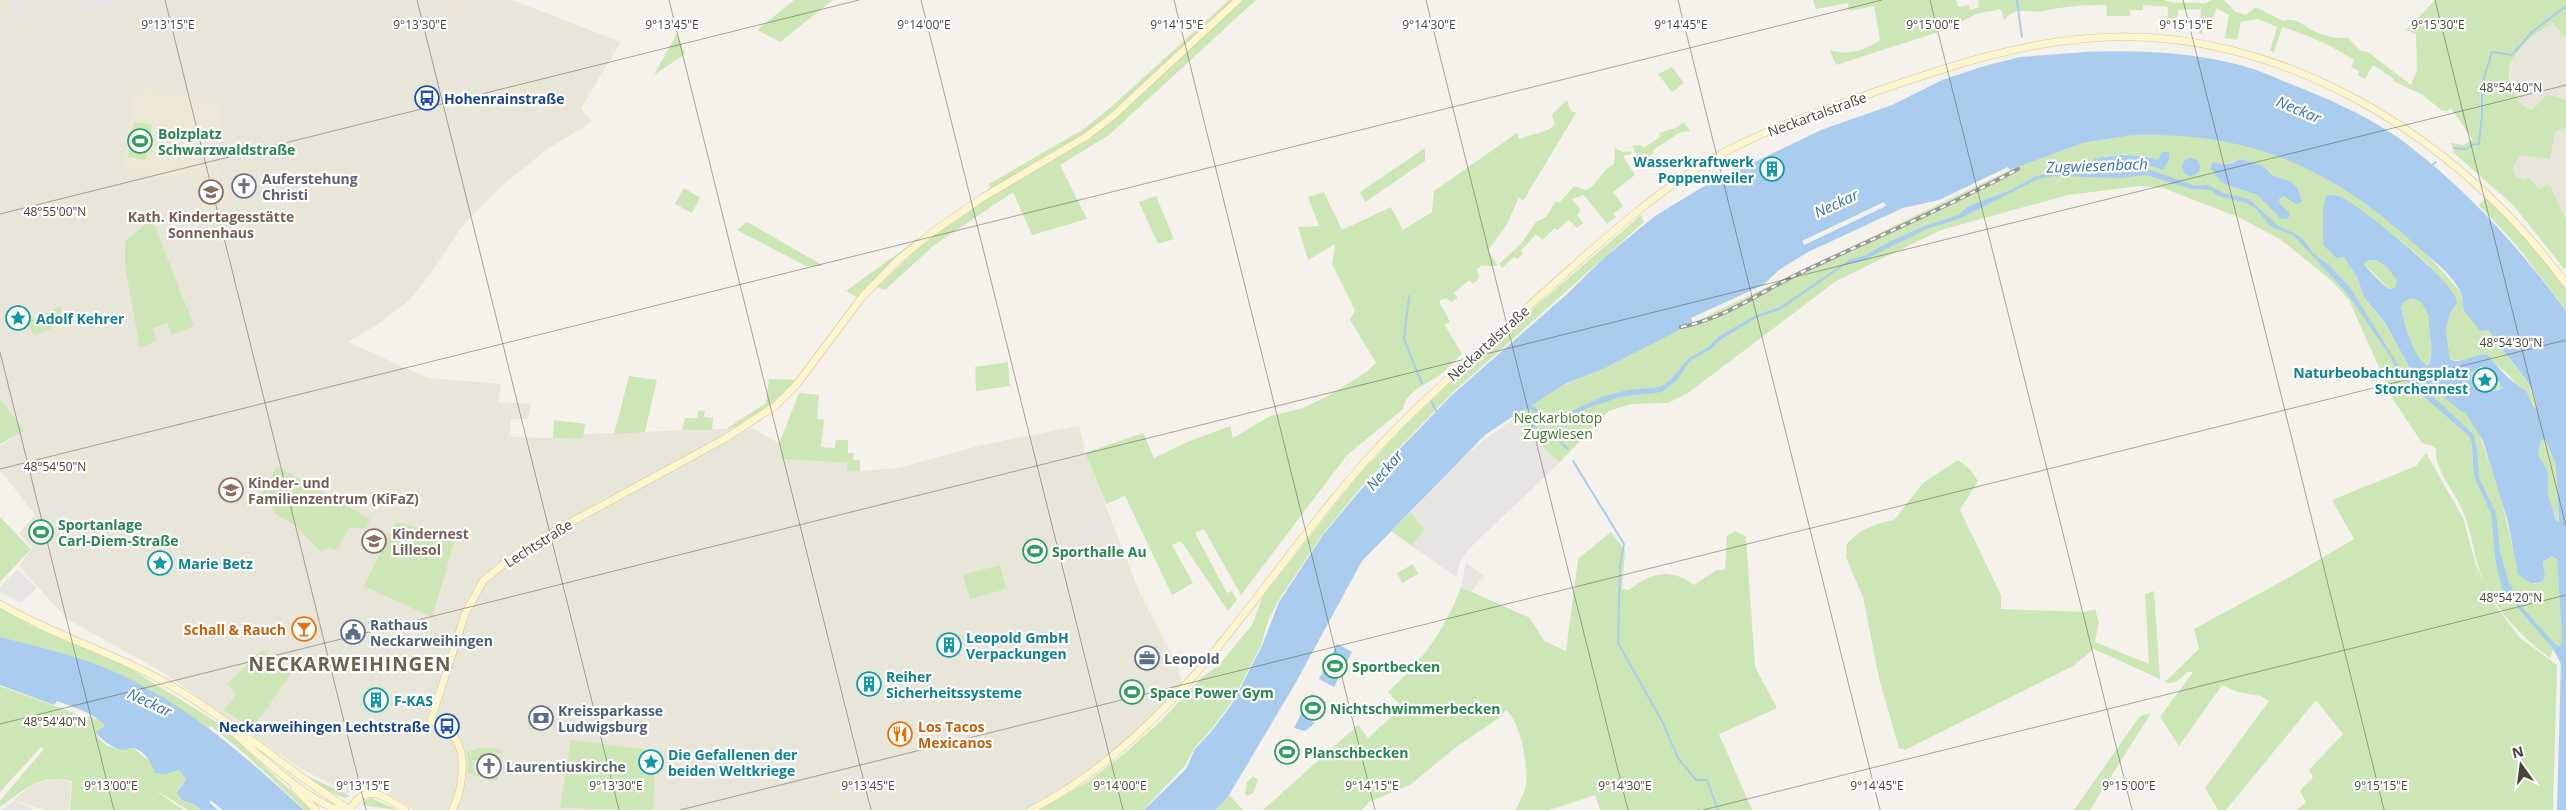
<svg xmlns="http://www.w3.org/2000/svg" width="2566" height="810" font-family="'Open Sans',sans-serif">
  <style>
    .residential { fill: #e8e5d9 }
    .education { fill: #ede8d5 }
    .green { fill: #cce7b5; fill-rule: evenodd }
    .parking { fill: #e6e5e2 }
    .water { fill: #ace; fill-rule: evenodd }
    .lines { fill: none; stroke-linecap: round; stroke-linejoin: round }
    .stream { stroke: #ace; stroke-width: 2 }
    .secondary-casing { stroke: #d2c99c; stroke-width: 8 }
    .secondary { stroke: #fcf5cd; stroke-width: 7 }
    .rail-casing { stroke: #989898; stroke-width: 4 }
    .rail { stroke: #fff; stroke-width: 2; stroke-dasharray: 5.5; stroke-linecap: butt }
    .ticks { fill: none; stroke: #484439; stroke-width: 1; stroke-opacity: 0.45 }
    .labels { text-anchor: middle; dominant-baseline: central; stroke-width: 4.5; stroke-linejoin: round; paint-order: stroke }
    .transit-label { font-size: 14px; font-weight: bold; fill: #164399; stroke: #fff; text-anchor: start }
    .street-label { font-size: 14px; fill: #484439; stroke: #fff }
    .leisure-label { font-size: 14px; font-weight: bold; fill: #27864d; stroke: #fff; text-anchor: start }
    .culture-label { font-size: 14px; font-weight: bold; fill: #0d838f; stroke: #fff; text-anchor: start }
    .worship-label { font-size: 14px; font-weight: bold; fill: #5b616d; stroke: #fff; text-anchor: start }
    .education-label { font-size: 14px; font-weight: bold; fill: #785e54; stroke: #fff; text-anchor: start }
    .park-label { font-size: 14px; fill: #43782d; stroke: #fff }
    .service-label { font-size: 14px; font-weight: bold; fill: #4e5e75; stroke: #fff; text-anchor: start }
    .food-label { font-size: 14px; font-weight: bold; fill: #c56008; stroke: #fff; text-anchor: end }
    .water-label { font-size: 15px; font-style: italic; fill: #3571b1; stroke: #fff }
    .district-label { font-size: 19px; font-weight: bold; letter-spacing: 1px; fill: #6b6350; stroke: #fff }
    .ticks-label { font-size: 12px; text-anchor: middle; fill: #484439; stroke: #fff; stroke-width: 4.5; stroke-linejoin: round; paint-order: stroke }
  </style>
  <rect width="100%" height="100%" fill="#f4f2ea"/>
  <path class="residential" d="M0,0H512L621,42L581,108L592,122L546,150L505,183L463,225L423,284L406,303L378,324L348,342L428,378L501,384L498,402L531,404L528,419H511L510,437L583,439V434L752,428L782,445L781,459L848,463V472L898,468L982,445L1079,426L1085,453L1139,591L1179,669L1184,689L1109,760L1031,810H413L385,791L361,787L349,793L301,769L164,673L67,619L19,566L32,548L19,533L35,515L0,470V446L24,431L0,398Z
    M2552,21L2566,38V100L2549,94L2532,110L2521,106L2510,85L2509,70L2515,52Z
    M2566,129V219L2549,183L2539,189L2516,176L2513,167L2520,155L2554,136L2555,131Z
    M55,778L71,782L69,810H44L13,800L34,784Z"/>
  <path class="education" d="M446,0L463,1L461,11L452,14L448,13L450,3Z
    M140,85L222,105L213,155L217,167L166,180L122,172L135,90Z
    M218,168L232,207H202L192,178Z"/>
  <path class="green" d="M794,0H833L780,42L757,30Z
    M1229,0H1256L1109,135L1060,165L1087,219L1032,235L1013,192L933,246L885,290L877,287L935,232L992,195L989,184L1084,129L1111,107Z
    M1813,0H1956L1958,7L1969,5L1970,10L1979,7L1978,0H2164C2177,6 2190,0 2204,4L2212,0H2224L2236,12L2246,15L2256,7L2283,21C2299,17 2302,26 2316,32C2327,37 2337,38 2348,38L2361,51L2368,52L2411,85L2417,70L2416,34L2406,30L2435,0H2566V38L2552,22C2529,40 2496,59 2514,92C2519,102 2521,106 2532,110L2548,94L2566,100V129L2555,131L2550,159L2520,155L2513,167L2516,176L2524,180L2529,178L2539,189L2549,183L2566,219V271L2513,205L2454,153L2451,143L2463,145L2473,140L2451,108L2446,111L2441,110L2423,95L2393,81L2394,79L2373,65L2365,79L2358,75L2359,71L2351,67L2354,60C2331,45 2308,35 2282,27L2274,52L2270,51L2277,27L2258,19L2241,22L2237,40L2225,38L2229,15L2216,8L2213,19H2204L2202,34H2199L2201,9L2178,10L2177,26L2167,25L2168,7L2143,5V10H2130V16H2107L2106,5C2084,5 2065,6 2044,11C2027,14 2016,5 2004,20L2001,9L1976,14L1948,29L1836,65L1830,50C1845,56 1867,50 1880,40L1874,6L1849,11L1848,3L1816,9Z
    M677,33L685,54L654,75Z
    M1672,67L1684,83L1672,92L1658,74Z
    M1567,100L1571,111L1576,113L1523,201L1519,197L1506,226L1488,250L1498,266H1481L1477,269L1479,278L1473,284L1469,280L1454,293L1458,298L1451,302L1446,298L1439,301L1450,322L1445,324L1446,327L1462,354C1455,361 1448,368 1441,374C1428,384 1406,390 1403,409L1347,455L1241,595L1204,529L1195,533L1227,593L1232,591L1237,600L1228,611L1181,541L1172,545L1193,583L1172,595L1125,496L1106,504L1085,453L1143,433L1154,458L1187,442L1230,426L1233,438L1270,416L1303,408L1330,395L1366,372L1376,363L1350,320L1355,310L1332,264L1335,244L1308,260L1298,227L1319,226L1308,197L1324,192L1342,230L1391,207L1403,230L1432,212L1434,191L1517,133L1519,139L1548,130L1555,125L1552,114Z
    M134,122L152,125L146,160L128,157Z
    M1684,122L1690,131L1681,132L1653,150L1654,153L1648,157L1645,153L1638,157L1632,146L1641,145L1643,148L1660,137L1659,133L1676,128Z
    M2133,135C2170,134 2206,135 2243,144C2324,164 2410,228 2461,293V298L2480,331L2489,330C2502,358 2533,375 2537,408H2533L2526,390C2516,387 2515,381 2508,374C2499,367 2495,365 2488,355L2462,361L2450,359L2446,329L2450,314L2457,303C2442,270 2397,236 2367,216L2325,228L2323,245L2336,258L2344,257L2357,277L2364,297L2385,324L2412,372L2465,412L2478,431L2499,490L2516,561L2535,584L2542,582L2545,576L2543,562L2552,556L2557,560L2563,642L2561,647L2555,644L2550,658C2515,631 2488,603 2476,559C2472,541 2469,524 2461,507C2453,489 2434,469 2436,449L2433,446L2422,443L2393,399L2349,300L2332,281L2280,239L2238,217L2163,188L2139,186L2068,195L1941,230L1836,281L1688,393L1668,403L1631,404L1609,411L1559,463L1514,419C1520,402 1586,376 1603,368C1620,361 1635,352 1651,343L2010,170L2083,143ZM2125,154L2158,160L2163,169L2135,163H2127L2120,167L2093,165L2105,156ZM2240,159L2262,165L2275,176L2287,180L2296,204L2283,196L2279,199L2280,204L2275,213L2257,195L2222,183L2213,162C2224,165 2230,164 2240,159Z
    M1425,148V161L1365,202L1360,192Z
    M1615,148L1623,152L1631,151L1632,154L1623,156L1635,175L1613,192L1623,206L1613,214L1616,217L1607,224L1584,195L1572,199L1581,210L1577,215L1583,223L1577,228L1569,220L1557,230L1555,228L1542,240L1536,234L1521,251L1523,254L1517,259L1514,257L1502,268L1499,264L1520,245L1536,222L1546,217L1556,201L1559,203L1574,186L1586,190C1599,184 1600,171 1614,164Z
    M684,188L700,198L692,213L675,204Z
    M1156,196L1174,239L1158,244L1139,202Z
    M2486,198L2525,237L2566,289V310L2517,246L2479,205Z
    M1641,215L1644,222L1451,394L1362,486L1322,535L1278,601L1268,621L1261,646L1231,703L1210,731L1195,747L1185,766L1143,810H1040L1089,781L1125,753L1163,719L1202,677L1219,665L1252,625L1263,596L1355,479L1402,429L1476,358Z
    M152,219L194,326L172,335L167,323L153,328L157,341L140,348L125,266V241Z
    M747,222L824,266H806L737,230Z
    M933,228L859,298L846,291Z
    M2377,260L2386,266L2398,280L2395,288L2389,289L2364,264L2366,261Z
    M2413,298L2421,302L2430,315C2427,332 2435,351 2428,366C2412,358 2404,324 2401,308L2405,301Z
    M60,306L65,322L34,336L29,324L30,320Z
    M1008,362L1010,386L976,391L975,367Z
    M2484,366L2501,386L2502,389L2484,391L2492,387L2493,382L2483,373L2474,376L2482,390L2472,385L2471,373Z
    M629,376L657,380L645,432L614,434Z
    M769,379L799,380C780,399 754,426 726,429L766,403Z
    M799,393L819,395L817,419L824,420L821,447L835,448L836,440H848V453H854L853,460H860V471L847,472L848,463L781,459L782,446L779,444Z
    M0,398L24,431L0,444Z
    M699,410L705,411L704,417L713,418L712,430H682L685,418H697Z
    M554,420L585,424L583,439L553,438Z
    M2545,439L2556,465L2559,522L2555,520C2555,508 2551,507 2548,498C2546,489 2550,478 2547,470C2541,457 2535,457 2541,441Z
    M2426,453L2463,518L2476,565L2494,604L2520,638L2557,665L2553,810H2297L2306,802L2300,791L2313,777L2309,770L2343,734L2316,700L2226,810H2218L2205,788L2269,701L2261,696L2238,692L2222,685L2179,746L2160,717L2193,672H2187C2181,678 2175,686 2165,682L2199,649L2194,629L2290,577L2354,539L2332,500L2416,466Z
    M1958,460L1970,469L1978,481L1960,510L2001,595V609L2084,612L2095,609L2099,622L2095,642L2149,664L2145,594L2154,591L2160,679L2094,649L2073,666L1905,750L1899,748L1879,678L1863,597L1846,557L1847,544C1860,529 1874,524 1894,520L1923,483Z
    M277,466L370,519L366,529L350,527L336,550L329,548L321,552L297,527L273,512L272,501L262,494Z
    M1411,512L1425,530L1412,546L1391,531Z
    M0,517L31,549L0,582Z
    M396,522L456,537L432,617L364,586Z
    M1735,531L1746,537L1755,667L1777,708L1719,734L1752,810H1600L1595,795L1549,810H1516C1519,802 1525,793 1526,784C1528,765 1521,722 1506,710L1499,718L1456,747L1410,785L1369,802L1362,810H1263L1358,725L1368,738L1402,707L1388,692C1423,660 1445,630 1461,587L1530,618L1544,641L1566,651L1578,559L1611,532L1625,550L1622,589L1629,590C1651,573 1669,567 1694,585L1715,571L1725,569L1727,536Z
    M1413,564L1418,574L1402,583L1397,573Z
    M1000,565L1006,589L970,599L963,575Z
    M0,607L27,624L126,666L215,721L312,810H305L245,754L211,726L209,728L149,689L103,667L0,637Z
    M263,649L291,674L252,729L224,710L236,694L227,684Z
    M0,686L85,717L84,719L88,716L99,719L105,726L96,733C106,751 116,748 133,748L166,774L179,770L186,779L179,789L182,800L194,804L201,810H188L151,787L183,810H70L72,781C39,773 26,789 0,807V801L44,749L41,747L0,792Z
    M2151,713L2090,810H2074L2140,716Z
    M571,740L656,751L653,810L560,808Z
    M479,748H496L501,751V754L492,752L493,759L472,760L474,773L487,772L489,776H498L497,781L468,773L467,752Z
    M298,772L351,796L344,798L315,785Z
    M1253,776L1258,780L1253,793L1247,796L1245,794L1247,782Z
    M1229,795L1243,810H1216Z
    M371,798L397,810L362,805L365,800Z"/>
  <path class="parking" d="M10,0H24L27,20L14,22Z
    M81,0L116,1L117,6L54,14V11L82,7Z
    M1514,419L1559,463L1473,545L1461,559L1456,577L1412,546L1425,530L1411,512L1446,474L1486,438Z
    M54,497L97,542L87,550L45,506Z
    M1104,518L1110,531L1083,542L1077,529Z
    M1466,563L1484,576L1472,591L1461,587Z
    M17,569L37,588L21,603L0,592V587Z
    M14,801L33,808L32,810H1Z"/>
  <path class="water" d="M2085,52C2135,50 2187,52 2236,64C2256,69 2274,77 2293,85C2334,101 2379,121 2413,149C2472,195 2522,251 2566,311V810H2557L2561,664L2553,649L2502,589L2496,564L2491,514L2474,476L2472,444L2469,436L2399,375L2390,356L2347,293L2293,235L2271,227L2257,210L2247,203L2218,196L2211,190L2191,189L2146,175L2120,178L2054,176L2038,179L1961,218L1927,229L1864,260L1845,265L1780,310L1758,317L1720,340L1711,349L1690,361L1676,381L1662,392L1620,397L1588,408L1556,424L1547,423L1530,409L1522,410L1523,414L1515,415L1485,435L1362,561L1295,684L1229,795L1216,810H1144L1186,769L1195,749L1211,732L1232,704L1262,646L1279,602L1323,535L1363,487L1452,395L1567,294L1606,256L1655,216L1701,188L1821,130L1892,105L1942,80L1981,67L2020,57ZM2133,135C2246,132 2327,165 2410,240C2427,256 2449,270 2460,291C2463,296 2462,304 2464,310C2468,317 2475,324 2480,331L2489,330C2502,357 2534,376 2537,408L2533,407L2526,390C2516,387 2494,364 2488,355C2474,352 2463,366 2450,359L2446,329L2450,314L2457,303C2458,283 2360,206 2341,197C2336,194 2332,195 2326,196L2323,209V245L2336,258L2344,257L2357,277L2364,297L2385,323L2412,372L2461,411L2465,412L2483,441L2508,522L2518,573C2524,581 2532,585 2542,582L2545,576L2543,562L2552,556L2557,560L2562,634L2561,647L2555,644L2522,607L2508,580L2500,551L2496,513L2479,478L2477,449L2473,434L2419,383L2402,371L2349,286L2329,265L2314,254L2301,237L2277,225L2249,199L2223,193L2208,185L2195,186L2151,170L2125,172L2095,169L2090,172L2076,171L2074,173L2044,174L2034,177L2011,190L1969,206L1958,215L1922,227L1889,242L1866,255L1849,260L1780,307L1756,315L1718,337L1707,348L1689,358L1671,379L1661,387L1628,390L1604,396L1554,419L1549,418L1532,405L1565,384L1605,368L1693,323L1691,318L1763,285L1779,270L1808,252L1903,208L1939,200L2008,167L2010,170L2083,143ZM1884,202L1886,206L1804,245L1802,241ZM2376,260L2386,266L2397,280L2395,288L2389,289C2384,286 2367,269 2364,264L2366,261ZM2413,298L2421,302L2429,315C2427,331 2436,351 2428,366C2413,358 2404,323 2401,307L2405,301ZM2482,366L2499,382L2502,389L2486,392L2472,385L2471,373ZM2545,439L2556,465L2559,522L2555,520C2554,507 2551,507 2549,498C2546,489 2550,478 2547,470C2541,457 2535,457 2541,441Z
    M2162,152H2169V159L2163,170C2135,160 2121,167 2093,166L2094,159C2117,153 2136,154 2158,160Z
    M2182 167a9 9 0 1 1 18 0a9 9 0 1 1-18 0Z
    M2240,159L2262,165L2274,176L2287,180L2297,187L2302,200L2300,203L2296,204L2283,196L2279,199L2280,204L2290,213L2288,219H2281L2257,195L2222,183L2210,168L2213,162C2224,165 2230,165 2240,159Z
    M0,637C34,646 70,654 103,667C181,699 242,753 304,810H223L210,800V803L218,810H201L194,804L182,800L177,793L186,779L179,770L166,774L155,773C152,763 143,748 131,748C128,748 126,750 123,750C114,749 100,739 96,732L105,726C100,716 71,706 57,701L54,705L0,685Z
    M1337,644L1352,652L1334,687L1319,679Z
    M1311,694L1326,702L1317,719L1307,714L1305,717L1315,723L1305,731L1294,728Z"/>
  <g class="lines">
    <path class="stream" d="M2017,1L2022,37
      M2454,148L2466,149L2472,145L2479,144L2482,116V84L2492,52L2512,55L2532,32L2566,6
      M2432,165L2436,162
      M1409,296L1404,339L1422,384
      M1431,401L1436,411
      M1522,413L1538,431L1554,436L1568,449
      M1573,461L1624,544L1620,566L1618,643L1662,721L1678,758L1696,780H1707L1718,810"/>
    <g class="secondary-casing">
      <path id="secondary" d="M0,604C56,637 119,654 175,688C236,724 290,772 350,810
        M227,726C249,747 313,806 341,810
        M294,787L316,810
        M350,810C366,781 383,796 405,810
        M452,810C462,793 468,754 454,737C448,730 438,725 431,720L465,614L483,581L515,555L540,539L726,438L775,406L797,384L862,297L898,260L934,231L982,198L1087,136L1113,116L1238,0
        M1031,810C1192,727 1270,557 1392,433C1439,385 1490,341 1540,296C1595,247 1648,197 1712,159C1765,129 1823,110 1880,90C1950,66 2019,43 2093,38C2279,24 2460,138 2566,284"/>
    </g>
    <use href="#secondary" class="secondary"/>
    <g class="rail-casing">
      <path id="rail" d="M1681,327C1724,319 1762,291 1802,272C1874,238 1948,207 2018,169"/>
    </g>
    <use href="#rail" class="rail"/>
  </g>
  <path class="ticks" d="M165,0L366,810M417,0L619,810M669,0L871,810M921,0L1123,810M1174,0L1375,810M1426,0L1628,810M1678,0L1880,810M1930,0L2132,810M2183,0L2384,810M2435,0L2566,526M0,214L859,0M0,352L114,810M0,469L1882,0M0,724L2566,85M680,810L2566,340M1703,810L2566,595"/>
  <defs>
    <g id="bus-ring" transform="scale(1.25)"><circle r="9.5" fill="#fff" stroke="#1a4fb4" stroke-width="1.5"/><path d="M-5-6H5V4H4V6H2V4H-2V6H-4V4H-5ZM-3.5-4V0h7V-4ZM-3.5 1.2v1.5H-2V1.2ZM2 1.2v1.5H3.5V1.2Z" fill="#1a4fb4"/></g>
    <g id="stadium-ring" transform="scale(1.25)"><circle r="9.5" fill="#fff" stroke="#2e9e5b" stroke-width="1.5"/><path d="M0-5a6.5 5 0 1 0 0 10a6.5 5 0 1 0 0-10ZM-3.5-1.8h7v3.6h-7Z" fill="#2e9e5b"/></g>
    <g id="building-ring" transform="scale(1.25)"><circle r="9.5" fill="#fff" stroke="#0f9aa8" stroke-width="1.5"/><path d="M-4-6H4V6H1V3H-1V6H-4ZM-2.5-4.3h1.7v1.8h-1.7ZM.8-4.3h1.7v1.8H.8ZM-2.5-1h1.7V.8h-1.7ZM.8-1h1.7V.8H.8Z" fill="#0f9aa8"/></g>
    <g id="church-ring" transform="scale(1.25)"><circle r="9.5" fill="#fff" stroke="#6b7280" stroke-width="1.5"/><path d="M-1.2-6h2.4v3.5h3.3v2.4h-3.3V6h-2.4V-.1h-3.3v-2.4h3.3Z" fill="#6b7280"/></g>
    <g id="school-ring" transform="scale(1.25)"><circle r="9.5" fill="#fff" stroke="#8d6e63" stroke-width="1.5"/><path d="M0-5L7-2L0 1L-7-2ZM-4 1L0 2.5L4 1V4Q0 6-4 4Z" fill="#8d6e63"/></g>
    <g id="sight-ring" transform="scale(1.25)"><circle r="9.5" fill="#fff" stroke="#0f9aa8" stroke-width="1.5"/><path d="M0-6L1.8-2.2L6-1.7L2.9 1.2L3.7 5.4L0 3.3L-3.7 5.4L-2.9 1.2L-6-1.7L-1.8-2.2Z" fill="#0f9aa8"/></g>
    <g id="bar-ring" transform="scale(1.25)"><circle r="9.5" fill="#fff" stroke="#e8710a" stroke-width="1.5"/><path d="M-6-5H6L.8 .8V4.5H3.5V6h-7V4.5H-.8V.8Z" fill="#e8710a"/></g>
    <g id="civic-ring" transform="scale(1.25)"><circle r="9.5" fill="#fff" stroke="#5c6f8a" stroke-width="1.5"/><path d="M-.6-6.5H3V-4.5H.6V-3L4-1V1h2V6H-6V1h2V-1L-.6-3ZM-1.2 2.5V6h2.4V2.5Z" fill="#5c6f8a"/></g>
    <g id="office-ring" transform="scale(1.25)"><circle r="9.5" fill="#fff" stroke="#5c6f8a" stroke-width="1.5"/><path d="M-6-3h4V-5.5h4V-3h4V5H-6ZM-1-4.5V-3h2v-1.5ZM-6 0V1H6V0Z" fill="#5c6f8a"/></g>
    <g id="bank-ring" transform="scale(1.25)"><circle r="9.5" fill="#fff" stroke="#5c6f8a" stroke-width="1.5"/><path d="M-6-4H6V4H-6ZM0-2.3a2.3 2.3 0 1 0 0 4.6a2.3 2.3 0 1 0 0-4.6Z" fill="#5c6f8a"/></g>
    <g id="restaurant-ring" transform="scale(1.25)"><circle r="9.5" fill="#fff" stroke="#e8710a" stroke-width="1.5"/><path d="M-5-6h1v4h1v-4h1v4h1v-4h1v5L-1.5 .5V6h-2V.5L-5-1ZM5-6V6H3V1.5H1.5Q1.5-4 5-6Z" fill="#e8710a"/></g>
  </defs>
  <g fill-rule="evenodd">
    <use href="#bus-ring" x="427" y="98"/>
    <use href="#stadium-ring" x="140" y="141"/>
    <use href="#building-ring" x="1772" y="169"/>
    <use href="#church-ring" x="244" y="186"/>
    <use href="#school-ring" x="211" y="192"/>
    <use href="#sight-ring" x="18" y="318"/>
    <use href="#sight-ring" x="2485" y="380"/>
    <use href="#school-ring" x="231" y="490"/>
    <use href="#stadium-ring" x="41" y="532"/>
    <use href="#school-ring" x="374" y="541"/>
    <use href="#stadium-ring" x="1035" y="551"/>
    <use href="#sight-ring" x="160" y="563"/>
    <use href="#bar-ring" x="304" y="629"/>
    <use href="#civic-ring" x="353" y="632"/>
    <use href="#building-ring" x="949" y="645"/>
    <use href="#office-ring" x="1147" y="658"/>
    <use href="#stadium-ring" x="1335" y="666"/>
    <use href="#building-ring" x="869" y="684"/>
    <use href="#stadium-ring" x="1132" y="692"/>
    <use href="#building-ring" x="376" y="700"/>
    <use href="#stadium-ring" x="1313" y="708"/>
    <use href="#bank-ring" x="541" y="718"/>
    <use href="#bus-ring" x="447" y="726"/>
    <use href="#restaurant-ring" x="900" y="734"/>
    <use href="#stadium-ring" x="1287" y="752"/>
    <use href="#sight-ring" x="651" y="762"/>
    <use href="#church-ring" x="489" y="766"/>
  </g>
  <g class="labels">
    <g class="transit-label">
      <text x="444" y="98">Hohenrainstraße</text>
      <text x="430" y="726" text-anchor="end">Neckarweihingen Lechtstraße</text>
    </g>
    <g class="street-label">
      <text transform="translate(1817 114) rotate(-20)">Neckartalstraße</text>
      <text transform="translate(1488 343) rotate(-42)">Neckartalstraße</text>
      <text transform="translate(538 543) rotate(-32)">Lechtstraße</text>
    </g>
    <g class="leisure-label">
      <text x="158" y="133">Bolzplatz<tspan x="158" dy="16">Schwarzwaldstraße</tspan></text>
      <text x="58" y="524">Sportanlage<tspan x="58" dy="16">Carl-Diem-Straße</tspan></text>
      <text x="1052" y="551">Sporthalle Au</text>
      <text x="1352" y="666">Sportbecken</text>
      <text x="1150" y="692">Space Power Gym</text>
      <text x="1330" y="708">Nichtschwimmerbecken</text>
      <text x="1304" y="752">Planschbecken</text>
    </g>
    <g class="culture-label">
      <text x="1754" y="161" text-anchor="end">Wasserkraftwerk<tspan x="1754" dy="16">Poppenweiler</tspan></text>
      <text x="36" y="318">Adolf Kehrer</text>
      <text x="2468" y="372" text-anchor="end">Naturbeobachtungsplatz<tspan x="2468" dy="16">Storchennest</tspan></text>
      <text x="178" y="563">Marie Betz</text>
      <text x="966" y="637">Leopold GmbH<tspan x="966" dy="16">Verpackungen</tspan></text>
      <text x="886" y="676">Reiher<tspan x="886" dy="16">Sicherheitssysteme</tspan></text>
      <text x="394" y="700">F-KAS</text>
      <text x="668" y="754">Die Gefallenen der<tspan x="668" dy="16">beiden Weltkriege</tspan></text>
    </g>
    <g class="worship-label">
      <text x="262" y="178">Auferstehung<tspan x="262" dy="16">Christi</tspan></text>
      <text x="506" y="766">Laurentiuskirche</text>
    </g>
    <g class="education-label">
      <text x="211" y="216" text-anchor="middle">Kath. Kindertagesstätte<tspan x="211" dy="16">Sonnenhaus</tspan></text>
      <text x="248" y="482">Kinder- und<tspan x="248" dy="16">Familienzentrum (KiFaZ)</tspan></text>
      <text x="392" y="533">Kindernest<tspan x="392" dy="16">Lillesol</tspan></text>
    </g>
    <g class="park-label">
      <text x="1558" y="417">Neckarbiotop<tspan x="1558" dy="16">Zugwiesen</tspan></text>
    </g>
    <g class="service-label">
      <text x="370" y="624">Rathaus<tspan x="370" dy="16">Neckarweihingen</tspan></text>
      <text x="1164" y="658">Leopold</text>
      <text x="558" y="710">Kreissparkasse<tspan x="558" dy="16">Ludwigsburg</tspan></text>
    </g>
    <g class="food-label">
      <text x="286" y="629">Schall &amp; Rauch</text>
      <text x="918" y="726" text-anchor="start">Los Tacos<tspan x="918" dy="16">Mexicanos</tspan></text>
    </g>
    <g class="water-label">
      <text transform="translate(2299 109) rotate(23)">Neckar</text>
      <text transform="translate(2097 165) rotate(-2)">Zugwiesenbach</text>
      <text transform="translate(1836 203) rotate(-25)">Neckar</text>
      <text transform="translate(1384 470) rotate(-49)">Neckar</text>
      <text transform="translate(150 702) rotate(25)">Neckar</text>
    </g>
    <g class="district-label">
      <text x="350" y="664">NECKARWEIHINGEN</text>
    </g>
  </g>
  <g class="ticks-label">
    <text x="168" y="29">9°13'15"E</text>
    <text x="420" y="29">9°13'30"E</text>
    <text x="672" y="29">9°13'45"E</text>
    <text x="924" y="29">9°14'00"E</text>
    <text x="1177" y="29">9°14'15"E</text>
    <text x="1429" y="29">9°14'30"E</text>
    <text x="1681" y="29">9°14'45"E</text>
    <text x="1933" y="29">9°15'00"E</text>
    <text x="2186" y="29">9°15'15"E</text>
    <text x="2438" y="29">9°15'30"E</text>
    <text x="2511" y="92">48°54'40"N</text>
    <text x="55" y="216">48°55'00"N</text>
    <text x="2511" y="347">48°54'30"N</text>
    <text x="55" y="471">48°54'50"N</text>
    <text x="2511" y="602">48°54'20"N</text>
    <text x="55" y="726">48°54'40"N</text>
    <text x="111" y="790">9°13'00"E</text>
    <text x="363" y="790">9°13'15"E</text>
    <text x="616" y="790">9°13'30"E</text>
    <text x="868" y="790">9°13'45"E</text>
    <text x="1120" y="790">9°14'00"E</text>
    <text x="1372" y="790">9°14'15"E</text>
    <text x="1625" y="790">9°14'30"E</text>
    <text x="1877" y="790">9°14'45"E</text>
    <text x="2129" y="790">9°15'00"E</text>
    <text x="2381" y="790">9°15'15"E</text>
  </g>
  <g transform="translate(2521 765) rotate(346)" stroke="#ffffff" stroke-width="4" paint-order="stroke">
  <path d="M0-4L9 19L0 12L-9 19Z" fill="#484439"/>
  <text y="-8" font-size="14" font-weight="bold" text-anchor="middle" fill="#484439">N</text>
  </g>
</svg>
